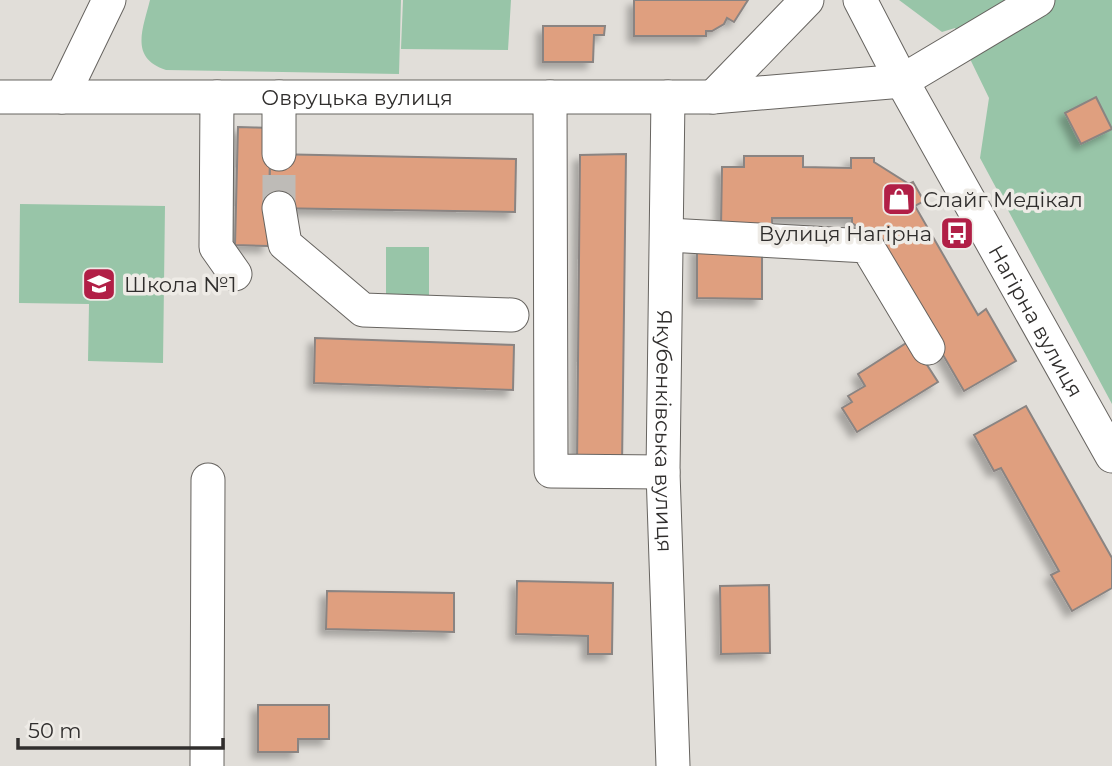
<svg xmlns="http://www.w3.org/2000/svg" width="1112" height="766" font-family="Montserrat,sans-serif">
  <style>
    .green { fill: #98c5a8 }
    .building { fill: #df9f7f; stroke: #8a8482; stroke-width: 2; filter: url(#shadow) }
    .lines { fill: none; stroke-linecap: round; stroke-linejoin: round }
    .minor-tunnel { stroke: #bebbb7; stroke-width: 33; stroke-dasharray: 33 17; stroke-linecap: butt }
    .minor-casing { stroke: #676460; stroke-width: 35 }
    .minor { stroke: #fff; stroke-width: 33 }
    .labels { text-anchor: middle; dominant-baseline: central; stroke-width: 7; stroke-linejoin: round; paint-order: stroke }
    .street-label { font-size: 21px; fill: #302e2d; stroke: #eeebe6 }
    .poi-label { font-size: 21px; fill: #302e2d; stroke: #eeebe6; text-anchor: start }
  </style>
  <defs>
    <filter id="shadow"><feDropShadow dx="-6" dy="6" stdDeviation="3.5" flood-color="#0004"/></filter>
  </defs>
  <rect width="100%" height="100%" fill="#e1ded9"/>
  <path class="green" d="M150,0H401L399,74L166,70C129,58 143,29 150,0Z
    M403,0H511L508,50L401,49Z
    M899,0H1112V404L980,158L989,98L955,28L942,32Z
    M20,204L165,206L163,363L88,361L89,304L19,303Z
    M386,247H429V295L386,294Z"/>
  <path class="building" d="M634,0H748L734,22L727,18L724,24L712,31H706V36H634Z
    M543,26H605L604,35H594L593,62H543Z
    M1096,97L1112,129L1081,144L1065,113Z
    M238,127L271,128L268,246L235,245Z
    M270,154L516,159L515,212L269,208Z
    M626,154L622,466H577L580,155Z
    M744,156H803V167L851,168V158H874V162L909,184L913,182L924,201L915,206L978,315L986,309L1016,361L964,391L871,231L867,233L852,223V218H772V228L721,227L722,167H744Z
    M697,247L762,248V299L697,298Z
    M315,338L514,345L513,390L314,383Z
    M911,340L938,382L857,432L842,408L852,402L848,396L865,386L858,374Z
    M1026,406L1112,558V588L1072,611L1051,575L1059,571L1001,468L994,471L974,435Z
    M517,581L613,583L612,654H588V636L516,634Z
    M769,585L770,653L721,654L720,586Z
    M327,591L454,593V632L326,629Z
    M258,705H329V739H298V752H258Z"/>
  <g class="lines">
    <path class="minor-tunnel" d="M279,208V154"/>
    <g class="minor-casing">
      <g id="minor">
        <path id="s1" d="M860,0L902,81L1112,456"/>
        <path id="s2" d="M0,97H713L902,81L1038,0"/>
        <path d="M62,97L109,0"/>
        <path d="M217,97L216,247L235,274"/>
        <path d="M279,97V154"/>
        <path d="M550,97L551,471L663,472"/>
        <path id="s3" d="M668,97L663,472L673,766"/>
        <path d="M713,97L807,0"/>
        <path d="M279,208L285,244L363,310L512,315"/>
        <path d="M668,235L867,246L928,348"/>
        <path d="M207,766L208,480"/>
      </g>
    </g>
    <use href="#minor" class="minor"/>
  </g>
  <defs>
    <g id="shop-square" transform="scale(1.75)"><rect x="-9" y="-9" width="18" height="18" rx="4" fill="#b11f46" stroke="#eeebe6"/><path d="M-5-2.5h2.3a2.7 3.5 0 0 1 5.4 0H5L5.5 6h-11ZM-1.5-2.5h3a1.5 2.3 0 0 0-3 0Z" fill="#fff"/></g>
    <g id="bus-square" transform="scale(1.75)"><rect x="-9" y="-9" width="18" height="18" rx="4" fill="#b11f46" stroke="#eeebe6"/><path d="M-5-6H5V4H4V6H2V4H-2V6H-4V4H-5ZM-3.5-4V0h7V-4ZM-3.5 1.2v1.5H-2V1.2ZM2 1.2v1.5H3.5V1.2Z" fill="#fff"/></g>
    <g id="school-square" transform="scale(1.75)"><rect x="-9" y="-9" width="18" height="18" rx="4" fill="#b11f46" stroke="#eeebe6"/><path d="M0-5L7-2L0 1L-7-2ZM-4 1L0 2.5L4 1V4Q0 6-4 4Z" fill="#fff"/></g>
  </defs>
  <g fill-rule="evenodd">
    <use href="#shop-square" x="899" y="199"/>
    <use href="#bus-square" x="957" y="233"/>
    <use href="#school-square" x="99" y="284"/>
  </g>
  <g class="labels">
    <g class="street-label">
      <text stroke="none"><textPath href="#s2" startOffset="357">Овруцька вулиця</textPath></text>
      <text stroke="none"><textPath href="#s1" startOffset="366">Нагірна вулиця</textPath></text>
      <text stroke="none"><textPath href="#s3" startOffset="334">Якубенківська вулиця</textPath></text>
    </g>
    <g class="poi-label">
      <text x="923" y="199">Слайг Медікал</text>
      <text x="932" y="233" text-anchor="end">Вулиця Нагірна</text>
      <text x="124" y="284">Школа №1</text>
    </g>
  </g>
  <path d="M18 738v10h205v-10" fill="none" stroke="#302e2d" stroke-width="3.5"/>
  <text x="28" y="738" font-size="21" fill="#302e2d" stroke="#eeebe6" stroke-width="5" paint-order="stroke">50 m</text>
</svg>
